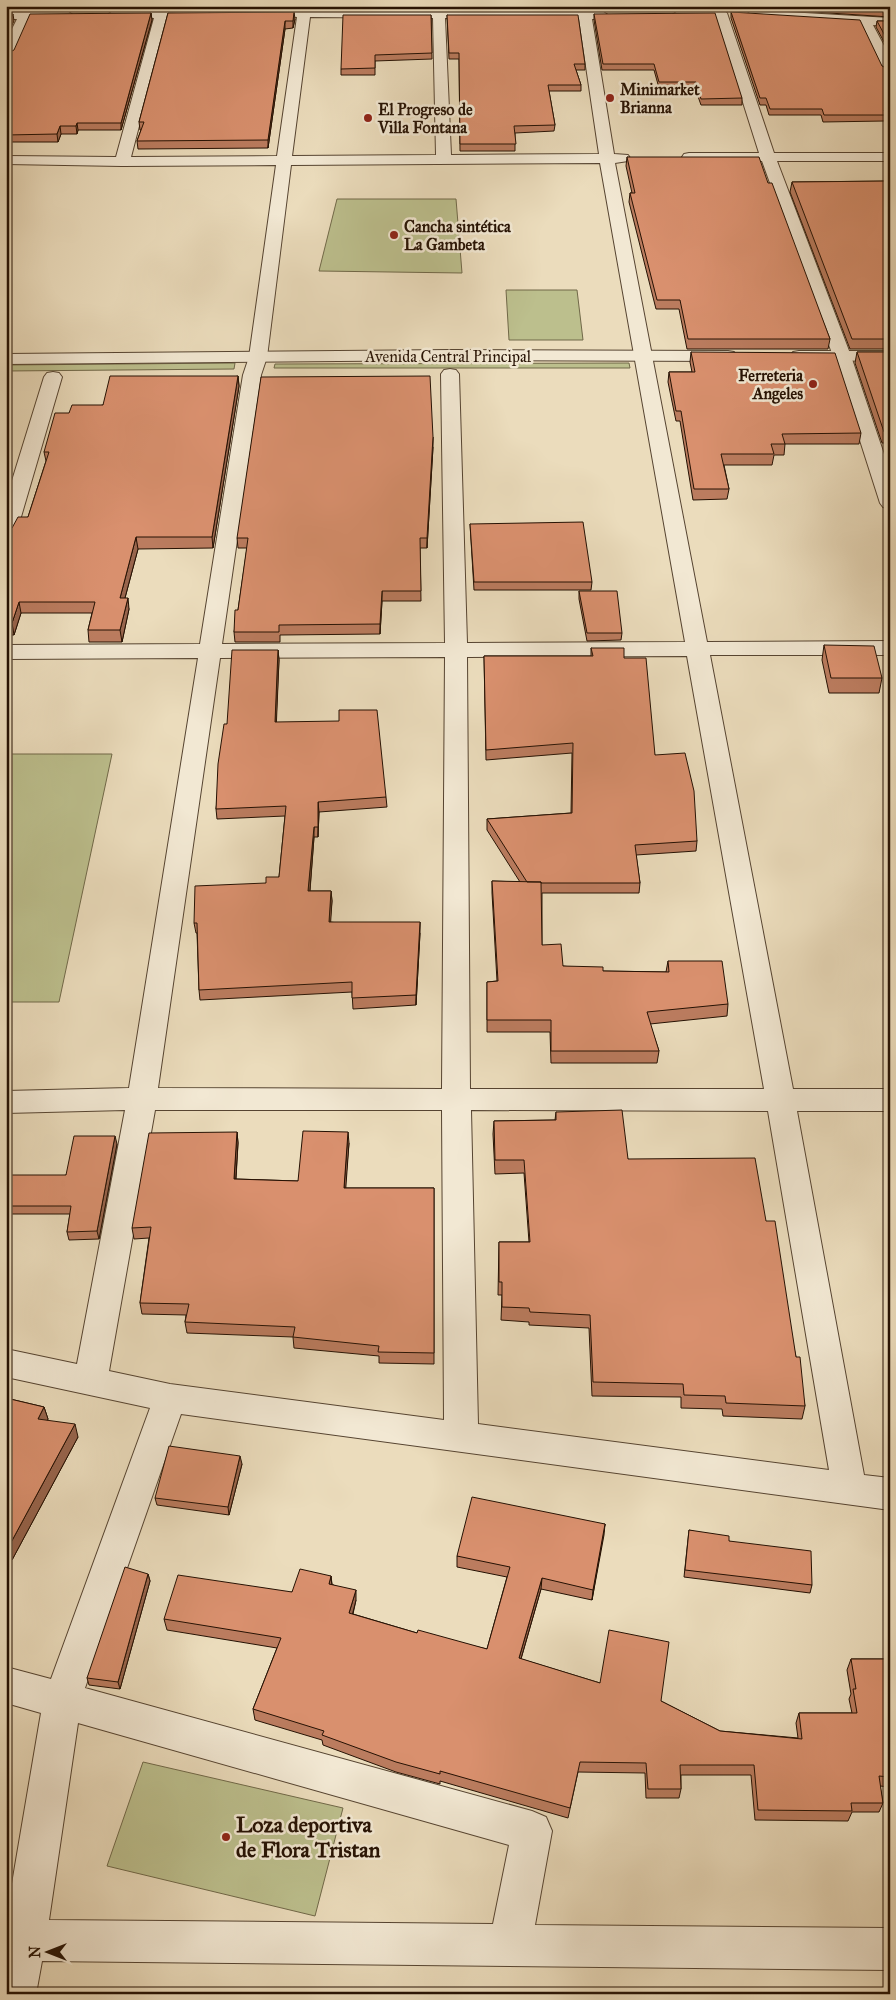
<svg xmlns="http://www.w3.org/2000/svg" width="896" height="2000" font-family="'IM FELL Great Primer',serif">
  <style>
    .green { fill: #bcbf8d; stroke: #706848 }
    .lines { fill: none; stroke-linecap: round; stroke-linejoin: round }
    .minor-casing { stroke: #564431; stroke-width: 2 }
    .tertiary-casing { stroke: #564431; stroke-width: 2 }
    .minor { fill: #f2e8d3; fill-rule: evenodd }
    .tertiary { fill: #f2e8d3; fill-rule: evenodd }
    .wall { fill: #bb7c5f; stroke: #251103 }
    .shaded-wall { fill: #98654d; stroke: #251103 }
    .building { fill: #d9906e; stroke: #251103 }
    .poi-dot { fill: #8f2418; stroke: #f2e8d3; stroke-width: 2 }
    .labels { text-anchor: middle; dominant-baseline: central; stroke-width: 5; stroke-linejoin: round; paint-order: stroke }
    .far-poi-label { font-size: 16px; font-weight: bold; fill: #251103; stroke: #f2e8d3; text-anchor: start }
    .far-street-label { font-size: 16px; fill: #251103; stroke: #f2e8d3 }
    .near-poi-label { font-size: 22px; font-weight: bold; fill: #251103; stroke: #f2e8d3; text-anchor: start }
  </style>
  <rect width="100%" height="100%" fill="#ebdcbc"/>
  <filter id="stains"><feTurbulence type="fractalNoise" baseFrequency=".004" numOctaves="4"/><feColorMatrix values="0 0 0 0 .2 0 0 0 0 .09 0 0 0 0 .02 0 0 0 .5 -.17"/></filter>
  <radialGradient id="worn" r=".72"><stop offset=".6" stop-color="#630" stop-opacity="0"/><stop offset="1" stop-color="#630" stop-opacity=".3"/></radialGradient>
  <path class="green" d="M337,199H456L462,273L319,271Z
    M506,290H577L583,340H509Z
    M235,363L234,369L6,371V365Z
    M629,363L630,368H274L275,364Z
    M6,754H112L59,1002H6Z
    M143,1762L343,1808L315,1916L107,1866Z"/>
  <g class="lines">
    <g class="minor-casing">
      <path id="minor" d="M23,6H35L33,11H67L73,15L67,19H30L13,56L6,60V41L17,19H6V11H20Z
        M158,6H170L169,11L205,10L211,14L205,18H167L131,157L277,156L297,17L283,16L282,13L283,10L298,9L299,6H311V9L602,11L608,15L602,19H592L614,154L628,155L630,158L628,161L615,163L707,642L890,641V655H710L793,1089H890V1111H797L864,1475L890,1478V1510L181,1414L85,1688L532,1811L546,1817L552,1831L535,1925L890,1928V1970L42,1961L36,1994H6V1919L41,1713L6,1703V1667L51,1679L150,1408L6,1377V1349L77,1364L125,1110L6,1113V1091L129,1088L198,658L6,659V645L200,644L243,375L249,357L276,165L122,166L6,164V156L116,157L154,18L113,19L107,15L113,11H156ZM310,17L433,18L436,155L292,156ZM445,18L579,19L599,154L451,155ZM600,163L685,642L467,643L459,374L456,370L450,369L444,370L441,374L445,643L222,644L261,375L267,357L291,165ZM687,656L764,1089H470L467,657ZM445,657L442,1089L158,1088L220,658ZM155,1110H442L444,1420L170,1384L109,1371ZM471,1110L768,1111L829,1470L478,1424ZM78,1723L509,1845L493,1924L49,1920Z
        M721,9L727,13L774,153H890V161H777L851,356L890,472V509L883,507L880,503L833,356L762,161H689L684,160L682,157L684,154L689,153H759L716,17L678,19L672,15L678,11Z
        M753,10L890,18V26L873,25L890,57V75L883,71L860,24L748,17L747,14Z
        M53,372L59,373L62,377L16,534L13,538L6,540V500L44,377L47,373Z"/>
    </g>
    <g class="tertiary-casing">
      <path id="tertiary" d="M451,350L728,351L734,352L737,356L734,360L728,361L451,360L6,364V354Z
        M799,351H890V361L793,360L790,356L793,352Z"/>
    </g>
    <use href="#minor" class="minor"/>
    <use href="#tertiary" class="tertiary"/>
  </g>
  <path class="wall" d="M6,6H21L19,9L6,10Z
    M35,6H157L156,8L36,9Z
    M171,6H295V7L171,8Z
    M592,6H703L699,8L673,9H592Z
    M723,6H890V17Z
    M731,12L882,66L890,70V116H886L885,121L823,122L821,115H769L766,105H760L731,18Z
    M151,13L152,20L121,130H78L77,134H61L58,142H6V54Z
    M168,13L295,19L293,28L285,29L268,148L138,149L137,141L141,130H140L139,122Z
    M594,14L742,98V105H701L695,88H659L654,70H602L594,20Z
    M431,15L432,59L375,61V75H341V69Z
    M447,15L585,64V70H576L581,85V91H549L555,125L554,131L515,133V151H460L459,59H449Z
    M877,21H890V53L876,27Z
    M627,157L768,183L830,339L828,349H687L679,309H656L629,202L630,193H632L626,166Z
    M890,181V349H850L790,192L792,182Z
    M691,352L861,433L859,444H785L784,455H774L772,465H724L729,489L727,499L693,500L680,421H676L668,382L669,372H692L690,362Z
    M857,352H890V448L888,443H882L855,363Z
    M238,376L239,386L213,548L138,549L125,598L129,609L122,642H89L88,630L92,613H21L14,635H6V530L12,528L28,517L46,461L44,452L69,413L103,405Z
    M433,447L427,548H420L421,601H382L380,634L280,635V642H235L234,632L238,610L247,548H238L237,538Z
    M470,524L592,582L591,590H474Z
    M579,591L622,633L621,640L587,641L579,599Z
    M824,645L882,678L879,693H829L822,660Z
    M591,648L624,658L655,755L697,841L696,851L636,855L640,883L639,893H542V945L563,966L603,971L666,972L668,961L728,1004L727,1016L650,1024L659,1051L657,1063H551L550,1032H487V982L497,981L492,893V881L520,882L487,830V819L571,813L572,753L486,760L484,656H591Z
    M278,650L279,660L276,722L386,797L387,807L319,812L318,837H314L310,891H331L332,901L330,922L420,933L416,1005L353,1009L352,992L200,1000L199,990L197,933H196L194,923L266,883L279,877L285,816L217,819L216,809L227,724Z
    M556,1112L628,1159L766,1221L796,1357L805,1406L802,1419L723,1416L722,1409L681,1408V1397L592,1396L589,1328L529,1325V1322L501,1320L502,1295H498L499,1242H529L524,1173L495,1174L493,1134L494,1121L555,1120Z
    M237,1132L238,1143L236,1179L298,1181L349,1143L345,1188H434V1364L379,1363V1356L294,1348L293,1337L187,1333L185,1322L186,1315L142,1314L140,1303L149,1238L134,1239L132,1228Z
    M117,1144L99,1239L69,1240L67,1232L70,1214H6V1193L66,1175Z
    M6,1398L44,1407L48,1419L47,1421L78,1437L12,1560L6,1558Z
    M242,1464L229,1515L157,1505L155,1498Z
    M605,1524L592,1600L541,1589L521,1659L600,1683L661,1701L720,1731L798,1738L796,1723L799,1713H852L849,1699L851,1694L847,1670L851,1659H890V1787L880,1786L883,1803L879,1812H852L848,1821L755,1820L751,1775H681V1789L679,1798H646L645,1773L578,1772L568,1818L440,1781V1784L396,1772L323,1745L322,1740L255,1720L253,1709L277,1648L167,1630L164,1619L292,1592L331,1576L332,1584L356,1600L353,1614L417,1633L487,1649L507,1577L457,1567V1556Z
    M689,1530L729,1541L812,1585L810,1593L684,1577Z
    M148,1574L150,1581L120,1689L89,1685L87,1678Z"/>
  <path class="shaded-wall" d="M294,12L295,19L293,28V21Z
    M151,13L152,20L121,130V123Z
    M13,14L14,21L6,37V27Z
    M285,21V29L268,148V140Z
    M77,123L78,130L77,134L76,126Z
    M60,126L61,134L58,142L57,134Z
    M238,376L239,386L213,548L212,537Z
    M433,437V447L427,548V538Z
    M136,537L138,549L122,609L120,598Z
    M382,591V601L380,634V624Z
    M128,598L129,609L122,642L120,630Z
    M19,602L21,613L14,635L12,623Z
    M278,650L279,660L276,732L275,722Z
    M318,802L319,812L318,837Z
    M314,827V837L309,901L308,891Z
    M331,891L332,901L330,932L329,922Z
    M420,922V933L416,1005V995Z
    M237,1132L238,1143L235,1190L234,1179Z
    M348,1132L349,1143L345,1199L344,1188Z
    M115,1136L117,1144L99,1239L97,1231Z
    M44,1407L48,1419L42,1432L38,1419Z
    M75,1424L78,1437L12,1560L8,1548Z
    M240,1456L242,1464L229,1515L228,1507Z
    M605,1524L604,1535L592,1600L593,1590Z
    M148,1574L150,1581L120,1689L118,1682Z
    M331,1576L332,1587L329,1584Z
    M542,1578L541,1589L518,1669L519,1658Z
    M356,1590V1600L350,1624L349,1613Z"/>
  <path class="building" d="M818,6H890V11Z
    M294,12L293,21H285L268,140L137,141L144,122H139L168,13Z
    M731,12L860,20L882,66L890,70V110H884L886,115H824L822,109H770L766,98H760Z
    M151,13L121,123H77L76,126H60L57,134L6,135V54L14,50L30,14Z
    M715,13L742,98L701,99L696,82H659L654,64H603L594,14Z
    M6,14H13L6,27Z
    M343,15H431L432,53L375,55V68L341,69Z
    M447,15H578L585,64H574L581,85H548L555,125L514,126L516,144H460L459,53H449Z
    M877,21H890V45Z
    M627,157H759L768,183H772L830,339H688L680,300H657L630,193H635Z
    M890,181V339H852L792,182Z
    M691,352L835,353L861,433L782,434L785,444H771L774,454H721L729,489H694L681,411H676L669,372H695Z
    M857,352H890V432H884Z
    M110,376H238L212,537H136L120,598H128L120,630H88L95,602H19L12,623H6V530L12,528L18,517H28L49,452H44L55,413H69L72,405H103Z
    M430,376L433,437L427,538H420L421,591H382L380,624L279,625V632H234L235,610H238L248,538H237L261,377Z
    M583,522L592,582H474L470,524Z
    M579,591H617L622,633H587Z
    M824,645L874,646L882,678H831Z
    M591,648H624V658H646L655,755L685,753L694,791L697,841L635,845L640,883H541V882H527L487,819L572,813L573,743L486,750L484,656H593Z
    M232,650H278L275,722L339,721V710H377L386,797L318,802V827H314L308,891H331L329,922H420L416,995L352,998V982L199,990L197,923H194L195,886L266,883V877H279L286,806L216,809L218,764L224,724H227Z
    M492,881L541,882L542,945L561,944L563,966L603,967V971L669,972L668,961H722L728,1004L647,1012L659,1051H551V1020H487V982L498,981Z
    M622,1110L628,1159L755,1158L766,1221H775L796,1357H800L805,1406L726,1403L725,1396L684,1395L683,1384L593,1382L590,1315L530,1312L529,1308L502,1307V1282H499V1242H530L524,1160H495L494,1121L556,1120V1112Z
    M303,1131L348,1132L344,1188H434V1353L378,1352L379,1346L293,1337L295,1327L185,1322L189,1304L140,1303L151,1227L132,1228L149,1133L237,1132L234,1179L298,1181Z
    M74,1136H115L97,1231L67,1232L71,1206H6V1193L10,1175H66Z
    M6,1398L44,1407L38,1419L75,1424L8,1548L6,1547Z
    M169,1446L240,1456L228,1507L155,1498Z
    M472,1497L605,1524L593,1590L542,1578L519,1658L600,1683L609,1630L669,1642L661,1701L720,1731L802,1739L799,1713H857L853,1689H856L851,1659H890V1777L879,1776L883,1803H851L852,1811L758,1810L754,1765H680L681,1789H648L646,1763L580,1762L570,1808L440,1771V1774L396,1762L322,1735L324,1731L253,1709L281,1638L164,1619L178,1575L292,1592L300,1569L331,1576L329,1584L356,1590L349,1613L417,1633L418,1630L487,1649L510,1567L457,1556Z
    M689,1530L729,1536V1541L811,1551L812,1585L685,1570Z
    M125,1567L148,1574L118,1682L87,1678Z"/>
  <g class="poi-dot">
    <circle cx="610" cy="98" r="5"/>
    <circle cx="368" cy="118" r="5"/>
    <circle cx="394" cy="235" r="5"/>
    <circle cx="813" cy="384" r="5"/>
    <circle cx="226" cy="1837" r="5"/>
  </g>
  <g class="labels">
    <g class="far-poi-label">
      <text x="620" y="89">Minimarket<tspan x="620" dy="18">Brianna</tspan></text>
      <text x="378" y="109">El Progreso de<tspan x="378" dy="18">Villa Fontana</tspan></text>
      <text x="404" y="226">Cancha sintética<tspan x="404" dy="18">La Gambeta</tspan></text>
      <text x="803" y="375" text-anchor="end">Ferreteria<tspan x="803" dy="18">Angeles</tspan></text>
    </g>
    <g class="far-street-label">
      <text x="448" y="356">Avenida Central Principal</text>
    </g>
    <g class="near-poi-label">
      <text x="236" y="1824">Loza deportiva<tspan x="236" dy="25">de Flora Tristan</tspan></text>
    </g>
  </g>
  <rect width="896" height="2000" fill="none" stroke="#ebdcbc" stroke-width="25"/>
  <rect x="8" y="8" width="881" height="1985" fill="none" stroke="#251103" stroke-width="2.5"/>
  <rect x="12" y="12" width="871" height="1975" fill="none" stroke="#251103"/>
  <g transform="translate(48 1952) rotate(270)" stroke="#f2e8d3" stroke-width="4" paint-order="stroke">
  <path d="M0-4L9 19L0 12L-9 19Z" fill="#251103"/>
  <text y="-8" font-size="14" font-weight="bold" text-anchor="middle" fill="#251103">N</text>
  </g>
  <rect width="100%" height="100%" filter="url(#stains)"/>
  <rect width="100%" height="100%" fill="url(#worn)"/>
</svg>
